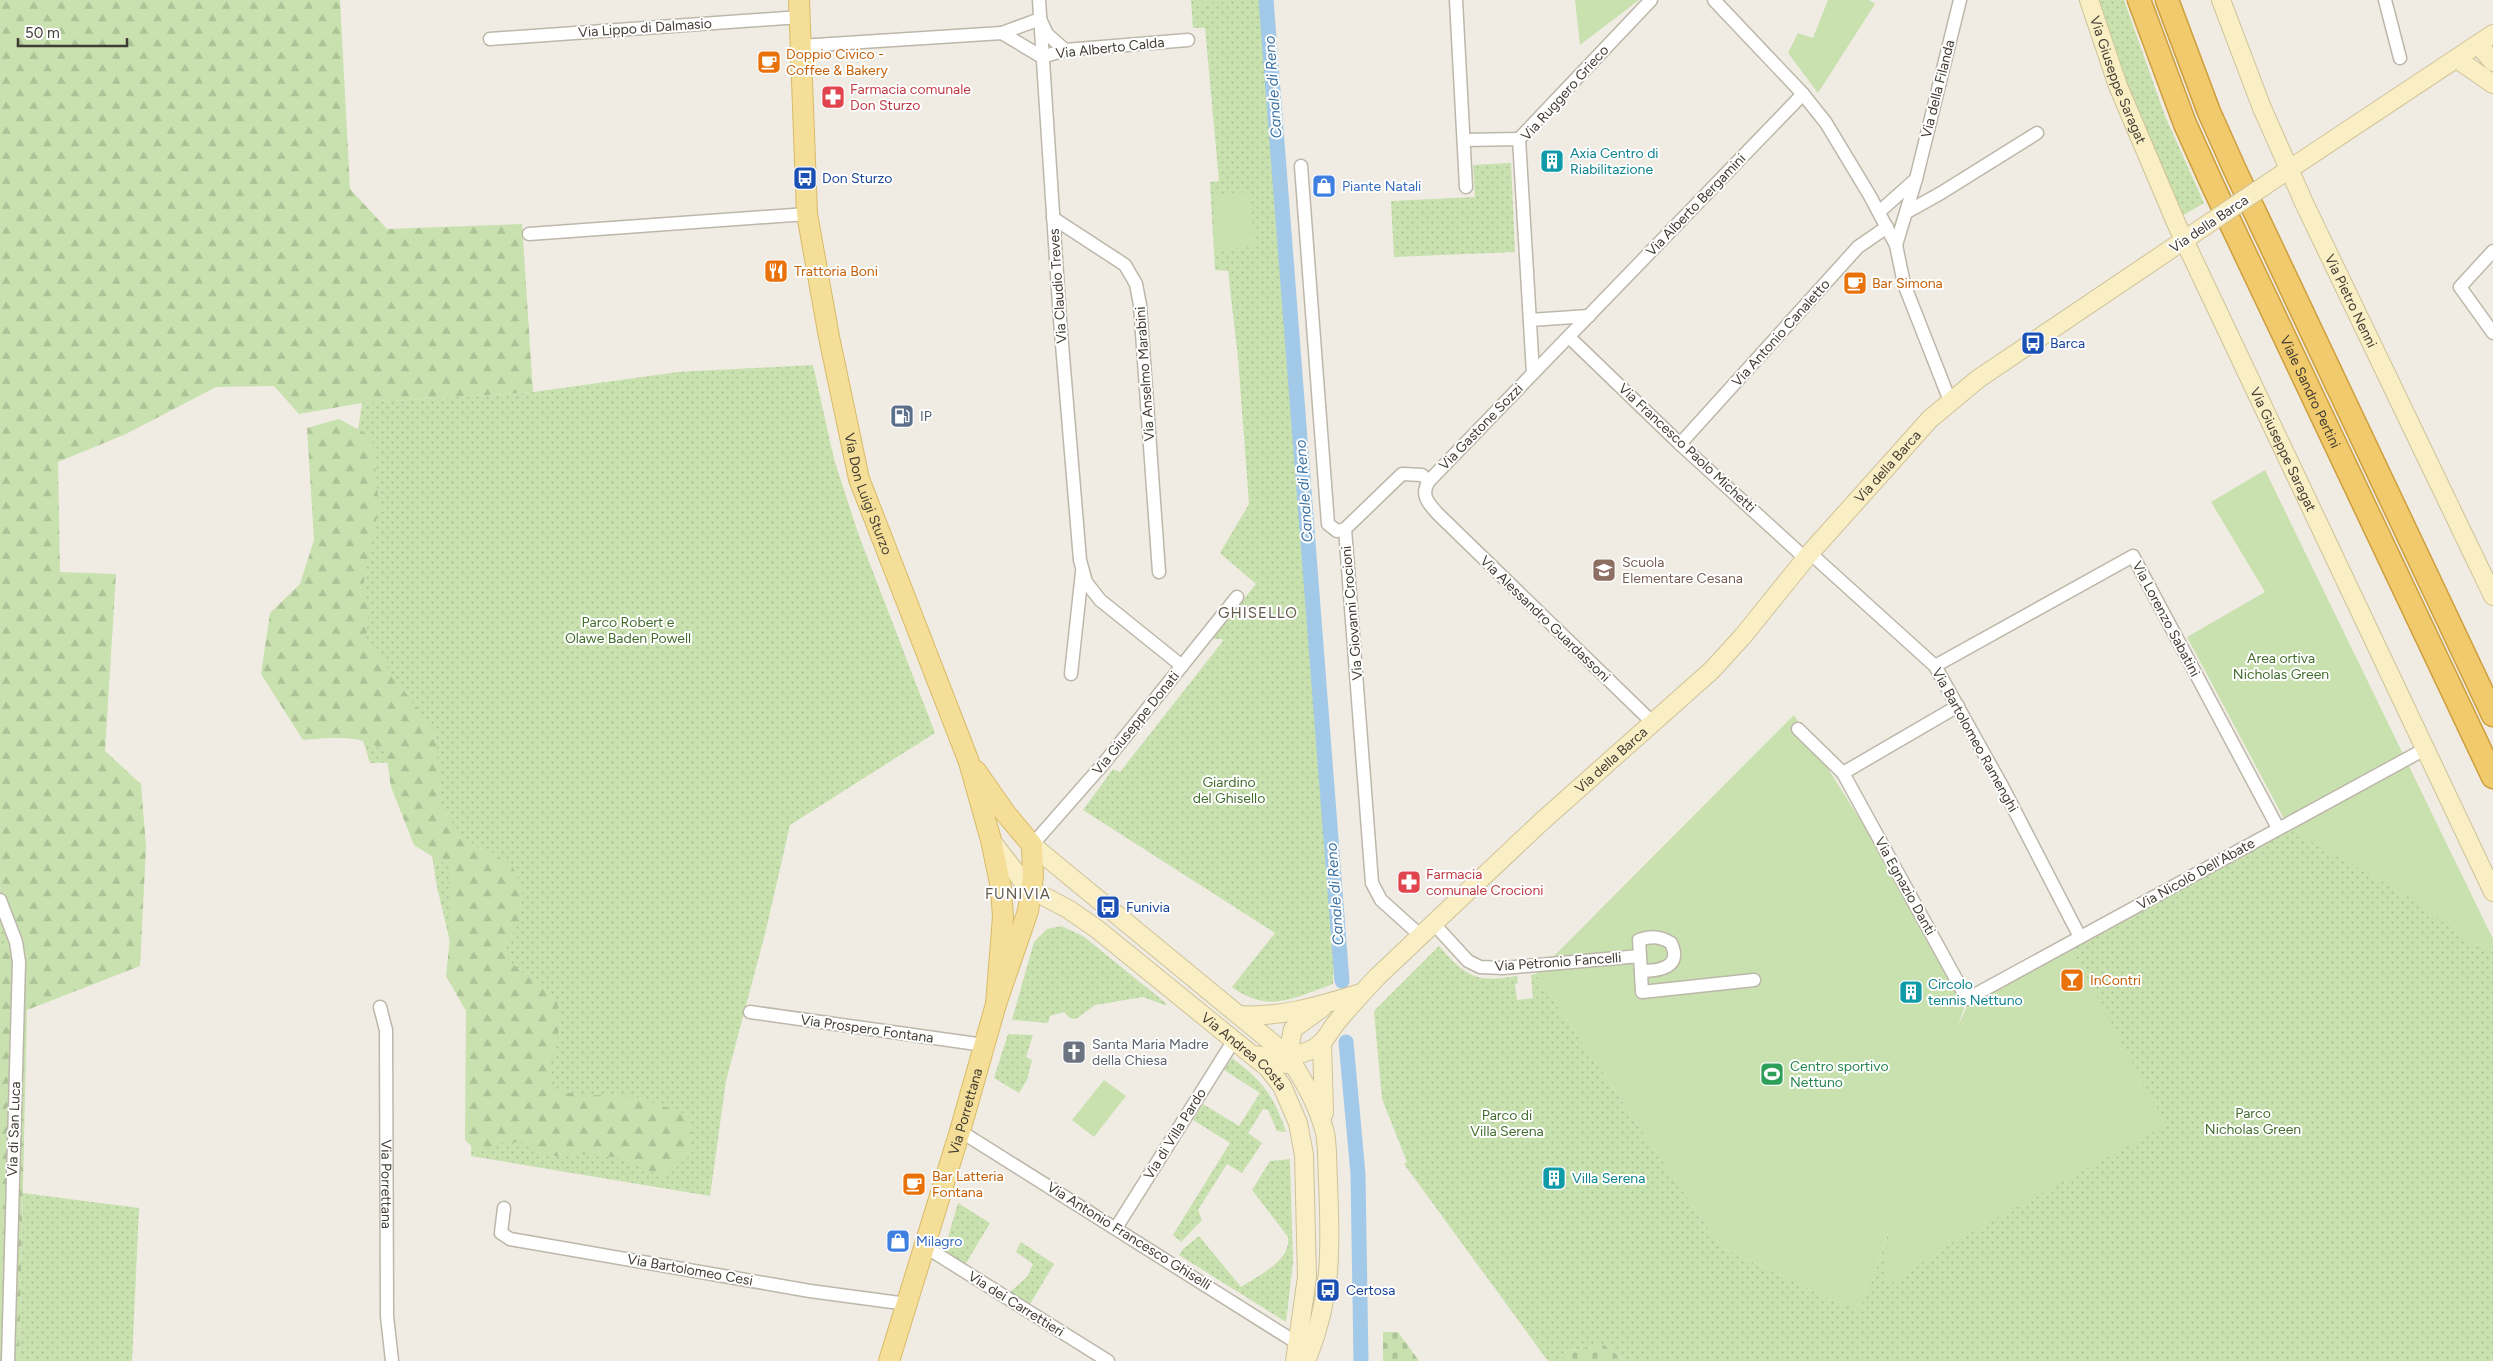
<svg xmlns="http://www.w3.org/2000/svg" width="2493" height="1361" font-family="Figtree,sans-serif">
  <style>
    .grass { fill: url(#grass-dots) }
    .forest { fill: url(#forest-firs) }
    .cemetery { fill: url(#cemetery-stones) }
    .garden { fill: #c8e1af }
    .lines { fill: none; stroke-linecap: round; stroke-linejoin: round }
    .canal { stroke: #a3c9e8; stroke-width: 15 }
    .street-casing { stroke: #bdb7aa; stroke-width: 15 }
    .secondary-casing { stroke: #cfc299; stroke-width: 20 }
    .primary-casing { stroke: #d8bb69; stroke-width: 22 }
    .highway-casing { stroke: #ce9f3f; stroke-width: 25 }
    .street { stroke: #fff; stroke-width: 12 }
    .secondary { stroke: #f9eec4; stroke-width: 18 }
    .primary { stroke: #f5de97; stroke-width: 20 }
    .highway { stroke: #f1ca6d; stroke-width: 22 }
    .secondary-bridge-casing { stroke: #cfc299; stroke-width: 20; stroke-linecap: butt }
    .secondary-bridge { stroke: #f9eec4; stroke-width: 18 }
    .labels { text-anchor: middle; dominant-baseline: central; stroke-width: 4; stroke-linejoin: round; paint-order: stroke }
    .street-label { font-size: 14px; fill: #413c34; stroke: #fff }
    .food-label { font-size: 14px; fill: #c56008; stroke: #fff; text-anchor: start }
    .health-label { font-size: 14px; fill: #be3a42; stroke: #fff; text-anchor: start }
    .culture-label { font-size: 14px; fill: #0d838f; stroke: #fff; text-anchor: start }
    .transit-label { font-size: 14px; fill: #164399; stroke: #fff; text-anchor: start }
    .shop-label { font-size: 14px; fill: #366cbe; stroke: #fff; text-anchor: start }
    .service-label { font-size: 14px; fill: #4e5e75; stroke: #fff; text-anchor: start }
    .education-label { font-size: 14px; fill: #785e54; stroke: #fff; text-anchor: start }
    .park-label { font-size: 14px; fill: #436d2d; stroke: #fff }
    .worship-label { font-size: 14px; fill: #5b616d; stroke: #fff; text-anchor: start }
    .leisure-label { font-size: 14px; fill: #27864d; stroke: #fff; text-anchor: start }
    .water-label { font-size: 15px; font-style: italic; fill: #3871a2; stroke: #fff }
    .neighbourhood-label { font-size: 15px; letter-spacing: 1px; fill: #635a4c; stroke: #fff }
  </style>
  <defs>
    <pattern id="grass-dots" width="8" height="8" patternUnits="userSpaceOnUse" patternTransform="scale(1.25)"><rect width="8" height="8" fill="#c8e1af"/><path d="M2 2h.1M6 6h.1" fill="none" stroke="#adc297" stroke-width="1.8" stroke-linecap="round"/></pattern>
    <pattern id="forest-firs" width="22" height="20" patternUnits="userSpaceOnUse" patternTransform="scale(1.25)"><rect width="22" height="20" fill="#c8e1af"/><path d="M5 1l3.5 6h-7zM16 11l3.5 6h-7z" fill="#adc297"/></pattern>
    <pattern id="cemetery-stones" width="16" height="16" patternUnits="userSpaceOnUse" patternTransform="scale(1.25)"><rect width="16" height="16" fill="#c8e1af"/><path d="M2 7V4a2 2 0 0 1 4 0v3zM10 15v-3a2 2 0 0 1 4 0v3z" fill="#adc297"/></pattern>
  </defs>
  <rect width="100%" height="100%" fill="#f0ece3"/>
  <path class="grass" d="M1191,0H1260L1319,710L1334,956L1333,984C1294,998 1268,1014 1232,987L1275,933L1083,810L1113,769L1120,772L1223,641L1222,639H1214V636L1256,584L1220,553L1249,504L1238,358L1228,271L1215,270L1210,182L1219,181L1205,28H1193Z
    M2095,0H2124L2165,116L2204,203L2182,216L2136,115Z
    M1511,163L1515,252L1394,257L1391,201L1475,197L1473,165Z
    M813,365L834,459L858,533L935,733L790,825L766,930L726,1081L710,1196L471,1156L474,1017L454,959L437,887L417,762L370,763L342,672L354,460L362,403L533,392L678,372Z
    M2289,828L2394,882L2472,943L2493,950V1361H1625L1604,1345L1566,1351L1556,1361H1548L1404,1164L1407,1162L1382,1099L1374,1011L1439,946C1466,977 1476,983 1517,976L1518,983L1515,984L1517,1000L1533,998L1531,975L1536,974L1721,1247L1839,1303L1874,1275L1916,1148L2070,946L2289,830Z
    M0,887L23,948L0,945Z
    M1061,926L1083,936L1167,1004L1165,1005L1143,997L1095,1005L1076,1019L1070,1018L1064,1012L1050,1016L1048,1023L1012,1020L1034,942L1047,929Z
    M1008,1034L1033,1035L1026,1057L1032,1060L1027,1080L1019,1093L994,1078Z
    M1232,1058C1262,1080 1274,1096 1286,1132L1277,1131L1268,1110L1263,1109L1248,1133L1262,1143L1242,1173L1227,1164L1198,1210L1202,1220L1181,1242L1173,1235L1230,1143L1193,1120L1203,1104L1239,1126L1260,1093L1224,1070Z
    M1290,1159L1293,1263L1286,1322L1179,1255L1183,1249L1199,1236L1241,1287C1259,1275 1291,1261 1288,1237L1252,1190L1270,1161Z
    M23,1193L139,1208L132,1361H19Z
    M958,1203L990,1223L965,1265L944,1251Z
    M1021,1242L1054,1264L1029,1306L1009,1293L1027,1277L1033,1264L1016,1252Z"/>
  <path class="forest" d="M0,0H340L350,189L387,229L522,224L533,392L362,403L299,414L274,386L216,387L126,434L58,462L60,572L116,574L105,751L141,784L146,847L140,966L27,1010L19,1361H0V945L23,948L0,887Z
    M339,419L372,437L379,507L363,585L369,609L366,638L418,710L435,729L442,808L460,834L477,847L493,853L512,866L523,889L520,920L513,933L504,943L510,962L557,1000C560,1022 560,1044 550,1064L555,1089L573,1094L636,1097L688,1115L692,1140L689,1156L674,1170L660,1175L615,1157L580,1154L555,1156L538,1153L521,1142L500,1143L478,1152L465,1140L466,1011L446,976L451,928L449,867L414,845L391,787L386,752C362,734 332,737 303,740L261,674L270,613L300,584L314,540L307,428Z"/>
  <path class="cemetery" d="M1383,1332H1398L1419,1361H1383Z
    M1604,1345L1625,1361H1556L1566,1351Z"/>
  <path class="garden" d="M1195,0H1230V2L1196,4Z
    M1575,0H1639L1580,45Z
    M1828,0H1869L1875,4L1818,93L1788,53L1798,33L1813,38Z
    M1250,192L1254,247L1215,249L1213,194Z
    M2265,470L2493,939V950L2466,941L2418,902L2290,830L2187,637L2265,592L2211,502Z
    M1794,715L1921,916L1967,999L1958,1026L1969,1002L2070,946L2166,1125L1944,1247L1887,1286C1878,1267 1889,1249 1889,1229L1874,1275L1860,1309L1839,1303L1721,1247L1536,974Z
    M1104,1080L1126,1096L1094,1137L1072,1120Z"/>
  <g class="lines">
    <path class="canal" d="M1266,0L1342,981
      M1346,1042L1358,1174L1361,1361"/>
    <g class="street-casing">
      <g id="street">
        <path d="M1039,0L1060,320L1080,560L1086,582L1100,600L1182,666"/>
        <path d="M1456,0L1466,187"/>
        <path d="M1714,0L1803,94L1826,123L1870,196L1896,245L1904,284L1950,401"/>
        <path d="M2385,0L2400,58"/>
        <path d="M1002,33L1040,19L1047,34L1065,50"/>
        <path d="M490,39L800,17"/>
        <path d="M800,46L1002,33L1042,57L1065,50L1188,40"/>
        <path d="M1464,140L1519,139"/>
        <path d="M1301,166L1328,524L1337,531L1345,529L1402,474L1422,475L1429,481"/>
        <path d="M1879,212L1916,179"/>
        <path d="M1907,212L1941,193L2037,133"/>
        <path d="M1053,218L1125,265L1136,284L1140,305L1159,572"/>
        <path d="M529,234L807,214"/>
        <path d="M1896,245L1916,179L1960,0"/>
        <path d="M2493,251L2460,287L2493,333"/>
        <path d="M1530,320L1589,316"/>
        <path d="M1569,337L1680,444L1805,558"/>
        <path d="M1533,373L1519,139L1651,0"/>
        <path d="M1680,444L1858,247L1887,227"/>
        <path d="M1345,529L1372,883L1381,900L1421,936"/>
        <path d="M1810,553L1935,666L2002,786L2080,937"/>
        <path d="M1935,666L2133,556L2278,828"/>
        <path d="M1071,674L1082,572"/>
        <path d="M1958,706L1843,773L1967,999L2425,749"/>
        <path d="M1653,723L1438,514C1428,503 1420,495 1429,481L1803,94"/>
        <path d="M1798,729L1843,773"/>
        <path d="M1032,845L1104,763L1237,597"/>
        <path d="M0,900L16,942L19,962L8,1361"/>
        <path d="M1434,924L1468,961L1480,967L1503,968L1640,956L1642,992L1754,980"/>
        <path d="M1640,956L1639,940C1651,936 1660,936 1671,943C1683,968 1658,971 1641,971"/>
        <path id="s1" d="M380,1007L386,1030L387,1316L392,1361"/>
        <path d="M750,1012L984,1045"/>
        <path d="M960,1131L1297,1343"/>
        <path d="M504,1208L501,1233L510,1239L810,1291L907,1304"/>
        <path d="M1116,1228L1234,1040"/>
        <path d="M924,1246L1108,1361"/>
      </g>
    </g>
    <g class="secondary-casing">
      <g id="secondary">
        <path id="s2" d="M2089,0L2118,86L2177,225L2493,892"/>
        <path id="s3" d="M2221,0L2262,108L2305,205L2493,596"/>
        <path d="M2478,44L2493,62"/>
        <path d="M2457,59L2493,84"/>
        <path d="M2270,182L2493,34"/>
        <path id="s4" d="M993,843L1028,888L1068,909L1097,929L1268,1068L1282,1086L1298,1123L1304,1155L1307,1277L1295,1361"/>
        <path d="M1032,845L1287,1055C1303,1079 1318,1104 1325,1133C1328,1148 1327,1166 1328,1182C1331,1249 1332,1299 1306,1361"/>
        <path d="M1240,1015C1281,1018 1322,1005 1361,993"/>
        <path d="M1322,1042L1324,1113"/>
        <path id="s5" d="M1252,1055C1273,1058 1307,1058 1322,1042C1328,1036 1331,1029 1336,1023C1349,1007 1363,992 1377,977L1540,823L1712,670L1743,636L1810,553L1930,419L1978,379L2202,228"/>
        <path d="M1286,1064L1293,1029L1322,1008"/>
      </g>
    </g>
    <g class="primary-casing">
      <g id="primary">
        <path id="s6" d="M799,0L807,214L829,337L859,479L969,762L991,840L1001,888L1003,917L996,1004"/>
        <path id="s7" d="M889,1361L960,1131L996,1004L1028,911L1033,876L1032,845L1006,814L976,771"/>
      </g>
    </g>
    <g class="highway-casing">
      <g id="highway">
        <path id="s8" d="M2139,0L2185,124L2213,186L2493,777"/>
        <path d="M2167,0L2209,112L2235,170L2493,715"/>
      </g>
    </g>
    <use href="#street" class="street"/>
    <use href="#secondary" class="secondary"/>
    <use href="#primary" class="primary"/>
    <use href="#highway" class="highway"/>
    <g class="secondary-bridge-casing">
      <path id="secondary-bridge" d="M2202,228L2270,182"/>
    </g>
    <use href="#secondary-bridge" class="secondary-bridge"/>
  </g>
  <defs>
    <g id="cafe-square" transform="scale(1.25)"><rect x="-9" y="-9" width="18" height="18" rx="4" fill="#e8710a" stroke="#fff"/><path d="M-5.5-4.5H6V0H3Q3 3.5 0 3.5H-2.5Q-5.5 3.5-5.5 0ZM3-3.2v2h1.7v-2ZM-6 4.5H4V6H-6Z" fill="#fff"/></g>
    <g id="pharmacy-square" transform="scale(1.25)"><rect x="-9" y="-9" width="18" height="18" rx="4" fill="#e0444e" stroke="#fff"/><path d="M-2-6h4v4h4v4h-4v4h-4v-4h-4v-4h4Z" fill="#fff"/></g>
    <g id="building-square" transform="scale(1.25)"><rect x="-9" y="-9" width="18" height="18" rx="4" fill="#0f9aa8" stroke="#fff"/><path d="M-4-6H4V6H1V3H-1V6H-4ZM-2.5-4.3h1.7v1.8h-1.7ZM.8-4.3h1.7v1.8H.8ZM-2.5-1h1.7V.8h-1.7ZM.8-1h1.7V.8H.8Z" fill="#fff"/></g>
    <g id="bus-square" transform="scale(1.25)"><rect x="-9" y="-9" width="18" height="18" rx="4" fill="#1a4fb4" stroke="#fff"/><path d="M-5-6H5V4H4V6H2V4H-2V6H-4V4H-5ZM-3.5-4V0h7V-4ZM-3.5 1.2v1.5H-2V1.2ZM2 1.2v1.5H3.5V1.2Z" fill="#fff"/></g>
    <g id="shop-square" transform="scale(1.25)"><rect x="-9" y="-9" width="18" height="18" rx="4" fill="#3f7fe0" stroke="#fff"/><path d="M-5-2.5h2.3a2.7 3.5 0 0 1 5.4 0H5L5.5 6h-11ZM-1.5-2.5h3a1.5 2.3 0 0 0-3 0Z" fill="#fff"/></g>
    <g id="restaurant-square" transform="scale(1.25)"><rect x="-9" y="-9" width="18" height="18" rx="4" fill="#e8710a" stroke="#fff"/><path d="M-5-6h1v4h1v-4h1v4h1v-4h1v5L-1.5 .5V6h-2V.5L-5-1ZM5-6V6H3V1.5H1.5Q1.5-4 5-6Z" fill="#fff"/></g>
    <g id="fuel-square" transform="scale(1.25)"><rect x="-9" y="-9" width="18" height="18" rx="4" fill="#5c6f8a" stroke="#fff"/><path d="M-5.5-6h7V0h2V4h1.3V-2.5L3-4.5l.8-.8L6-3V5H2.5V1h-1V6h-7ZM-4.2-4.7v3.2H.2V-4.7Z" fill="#fff"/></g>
    <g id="school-square" transform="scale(1.25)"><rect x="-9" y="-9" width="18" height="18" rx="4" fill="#8d6e63" stroke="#fff"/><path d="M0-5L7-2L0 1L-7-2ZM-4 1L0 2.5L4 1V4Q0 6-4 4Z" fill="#fff"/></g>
    <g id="bar-square" transform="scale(1.25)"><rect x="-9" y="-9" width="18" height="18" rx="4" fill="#e8710a" stroke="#fff"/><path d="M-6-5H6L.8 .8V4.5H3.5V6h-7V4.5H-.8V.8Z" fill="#fff"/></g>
    <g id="church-square" transform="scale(1.25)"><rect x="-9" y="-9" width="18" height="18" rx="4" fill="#6b7280" stroke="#fff"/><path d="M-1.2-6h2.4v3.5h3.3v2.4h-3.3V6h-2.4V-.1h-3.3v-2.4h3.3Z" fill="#fff"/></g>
    <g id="stadium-square" transform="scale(1.25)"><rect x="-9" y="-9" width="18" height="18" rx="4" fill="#2e9e5b" stroke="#fff"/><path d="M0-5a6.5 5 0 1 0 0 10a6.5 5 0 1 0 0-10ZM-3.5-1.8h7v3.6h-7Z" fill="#fff"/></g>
  </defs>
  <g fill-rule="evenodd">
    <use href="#cafe-square" x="769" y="62"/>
    <use href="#pharmacy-square" x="833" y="97"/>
    <use href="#building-square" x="1552" y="161"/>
    <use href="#bus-square" x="805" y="178"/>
    <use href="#shop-square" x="1324" y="186"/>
    <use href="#restaurant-square" x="776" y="271"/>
    <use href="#cafe-square" x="1855" y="283"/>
    <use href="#bus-square" x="2033" y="343"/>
    <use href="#fuel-square" x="902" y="416"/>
    <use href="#school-square" x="1604" y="570"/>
    <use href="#pharmacy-square" x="1409" y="882"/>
    <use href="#bus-square" x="1108" y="907"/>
    <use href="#bar-square" x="2072" y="980"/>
    <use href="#building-square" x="1911" y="992"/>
    <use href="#church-square" x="1074" y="1052"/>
    <use href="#stadium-square" x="1772" y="1074"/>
    <use href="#building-square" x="1554" y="1178"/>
    <use href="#cafe-square" x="914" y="1184"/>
    <use href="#shop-square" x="898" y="1241"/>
    <use href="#bus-square" x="1328" y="1290"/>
  </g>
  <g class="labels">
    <g class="street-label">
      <text transform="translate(645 28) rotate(-4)">Via Lippo di Dalmasio</text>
      <text transform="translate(1110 48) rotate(-6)">Via Alberto Calda</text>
      <text stroke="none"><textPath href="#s2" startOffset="85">Via Giuseppe Saragat</textPath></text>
      <text transform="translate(1938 89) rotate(-76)">Via della Filanda</text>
      <text transform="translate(1565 93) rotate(-48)">Via Ruggero Grieco</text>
      <text transform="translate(1696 205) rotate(-46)">Via Alberto Bergamini</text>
      <text transform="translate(2209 224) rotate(-34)">Via della Barca</text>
      <text transform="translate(1058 286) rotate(-94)">Via Claudio Treves</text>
      <text stroke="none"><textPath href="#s3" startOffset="328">Via Pietro Nenni</textPath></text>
      <text transform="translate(1781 333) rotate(-48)">Via Antonio Canaletto</text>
      <text transform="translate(1145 374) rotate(-94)">Via Anselmo Marabini</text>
      <text stroke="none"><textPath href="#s8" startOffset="428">Viale Sandro Pertini</textPath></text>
      <text transform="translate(1481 427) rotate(-46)">Via Gastone Sozzi</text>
      <text transform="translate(1687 448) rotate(43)">Via Francesco Paolo Michetti</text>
      <text stroke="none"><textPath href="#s2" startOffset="490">Via Giuseppe Saragat</textPath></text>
      <text stroke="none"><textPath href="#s5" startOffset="882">Via della Barca</textPath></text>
      <text stroke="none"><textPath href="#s6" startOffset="501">Via Don Luigi Sturzo</textPath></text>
      <text transform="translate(1352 613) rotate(-95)">Via Giovanni Crocioni</text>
      <text transform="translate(1545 619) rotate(44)">Via Alessandro Guardassoni</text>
      <text transform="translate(2166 619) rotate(62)">Via Lorenzo Sabatini</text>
      <text transform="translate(1136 723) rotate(-51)">Via Giuseppe Donati</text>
      <text transform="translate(1975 740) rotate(61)">Via Bartolomeo Ramenghi</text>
      <text stroke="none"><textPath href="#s5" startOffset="478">Via della Barca</textPath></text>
      <text transform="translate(2196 874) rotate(-29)">Via Nicolò Dell'Abate</text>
      <text transform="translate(1905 886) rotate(61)">Via Egnazio Danti</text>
      <text transform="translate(1558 962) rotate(-4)">Via Petronio Fancelli</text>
      <text transform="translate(867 1029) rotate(8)">Via Prospero Fontana</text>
      <text stroke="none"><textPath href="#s4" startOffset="329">Via Andrea Costa</textPath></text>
      <text stroke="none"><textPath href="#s7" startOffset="261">Via Porrettana</textPath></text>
      <text transform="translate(14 1129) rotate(-88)">Via di San Luca</text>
      <text transform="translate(1175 1134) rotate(-58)">Via di Villa Pardo</text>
      <text stroke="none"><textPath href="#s1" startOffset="178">Via Porrettana</textPath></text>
      <text transform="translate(1129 1236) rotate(32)">Via Antonio Francesco Ghiselli</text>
      <text transform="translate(690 1270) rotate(10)">Via Bartolomeo Cesi</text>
      <text transform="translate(1016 1304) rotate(32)">Via dei Carrettieri</text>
    </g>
    <g class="food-label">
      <text x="786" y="54">Doppio Civico -<tspan x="786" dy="16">Coffee &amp; Bakery</tspan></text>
      <text x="794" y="271">Trattoria Boni</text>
      <text x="1872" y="283">Bar Simona</text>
      <text x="2090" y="980">InContri</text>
      <text x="932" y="1176">Bar Latteria<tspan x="932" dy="16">Fontana</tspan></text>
    </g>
    <g class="health-label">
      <text x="850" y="89">Farmacia comunale<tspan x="850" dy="16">Don Sturzo</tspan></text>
      <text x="1426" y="874">Farmacia<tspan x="1426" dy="16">comunale Crocioni</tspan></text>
    </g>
    <g class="culture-label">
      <text x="1570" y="153">Axia Centro di<tspan x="1570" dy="16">Riabilitazione</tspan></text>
      <text x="1928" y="984">Circolo<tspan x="1928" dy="16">tennis Nettuno</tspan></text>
      <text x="1572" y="1178">Villa Serena</text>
    </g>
    <g class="transit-label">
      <text x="822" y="178">Don Sturzo</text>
      <text x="2050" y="343">Barca</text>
      <text x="1126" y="907">Funivia</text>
      <text x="1346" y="1290">Certosa</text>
    </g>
    <g class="shop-label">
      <text x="1342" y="186">Piante Natali</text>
      <text x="916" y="1241">Milagro</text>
    </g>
    <g class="service-label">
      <text x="920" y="416">IP</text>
    </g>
    <g class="education-label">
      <text x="1622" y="562">Scuola<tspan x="1622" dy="16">Elementare Cesana</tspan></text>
    </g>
    <g class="park-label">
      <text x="628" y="622">Parco Robert e<tspan x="628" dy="16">Olawe Baden Powell</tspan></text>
      <text x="2281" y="658">Area ortiva<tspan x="2281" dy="16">Nicholas Green</tspan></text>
      <text x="1229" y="782">Giardino<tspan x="1229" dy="16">del Ghisello</tspan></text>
      <text x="2253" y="1113">Parco<tspan x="2253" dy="16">Nicholas Green</tspan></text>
      <text x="1507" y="1115">Parco di<tspan x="1507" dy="16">Villa Serena</tspan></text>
    </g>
    <g class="worship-label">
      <text x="1092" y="1044">Santa Maria Madre<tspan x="1092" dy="16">della Chiesa</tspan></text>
    </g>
    <g class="leisure-label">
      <text x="1790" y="1066">Centro sportivo<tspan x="1790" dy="16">Nettuno</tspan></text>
    </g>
    <g class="water-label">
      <text transform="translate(1273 87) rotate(-94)">Canale di Reno</text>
      <text transform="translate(1304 491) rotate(-94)">Canale di Reno</text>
      <text transform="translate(1335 894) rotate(-94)">Canale di Reno</text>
    </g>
    <g class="neighbourhood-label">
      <text x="1258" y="613">GHISELLO</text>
      <text x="1018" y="894">FUNIVIA</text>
    </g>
  </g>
  <path d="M18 38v8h109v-8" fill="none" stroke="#413c34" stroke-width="2.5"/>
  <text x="25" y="38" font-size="15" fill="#413c34" stroke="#ffffff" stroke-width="4" paint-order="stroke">50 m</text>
</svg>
